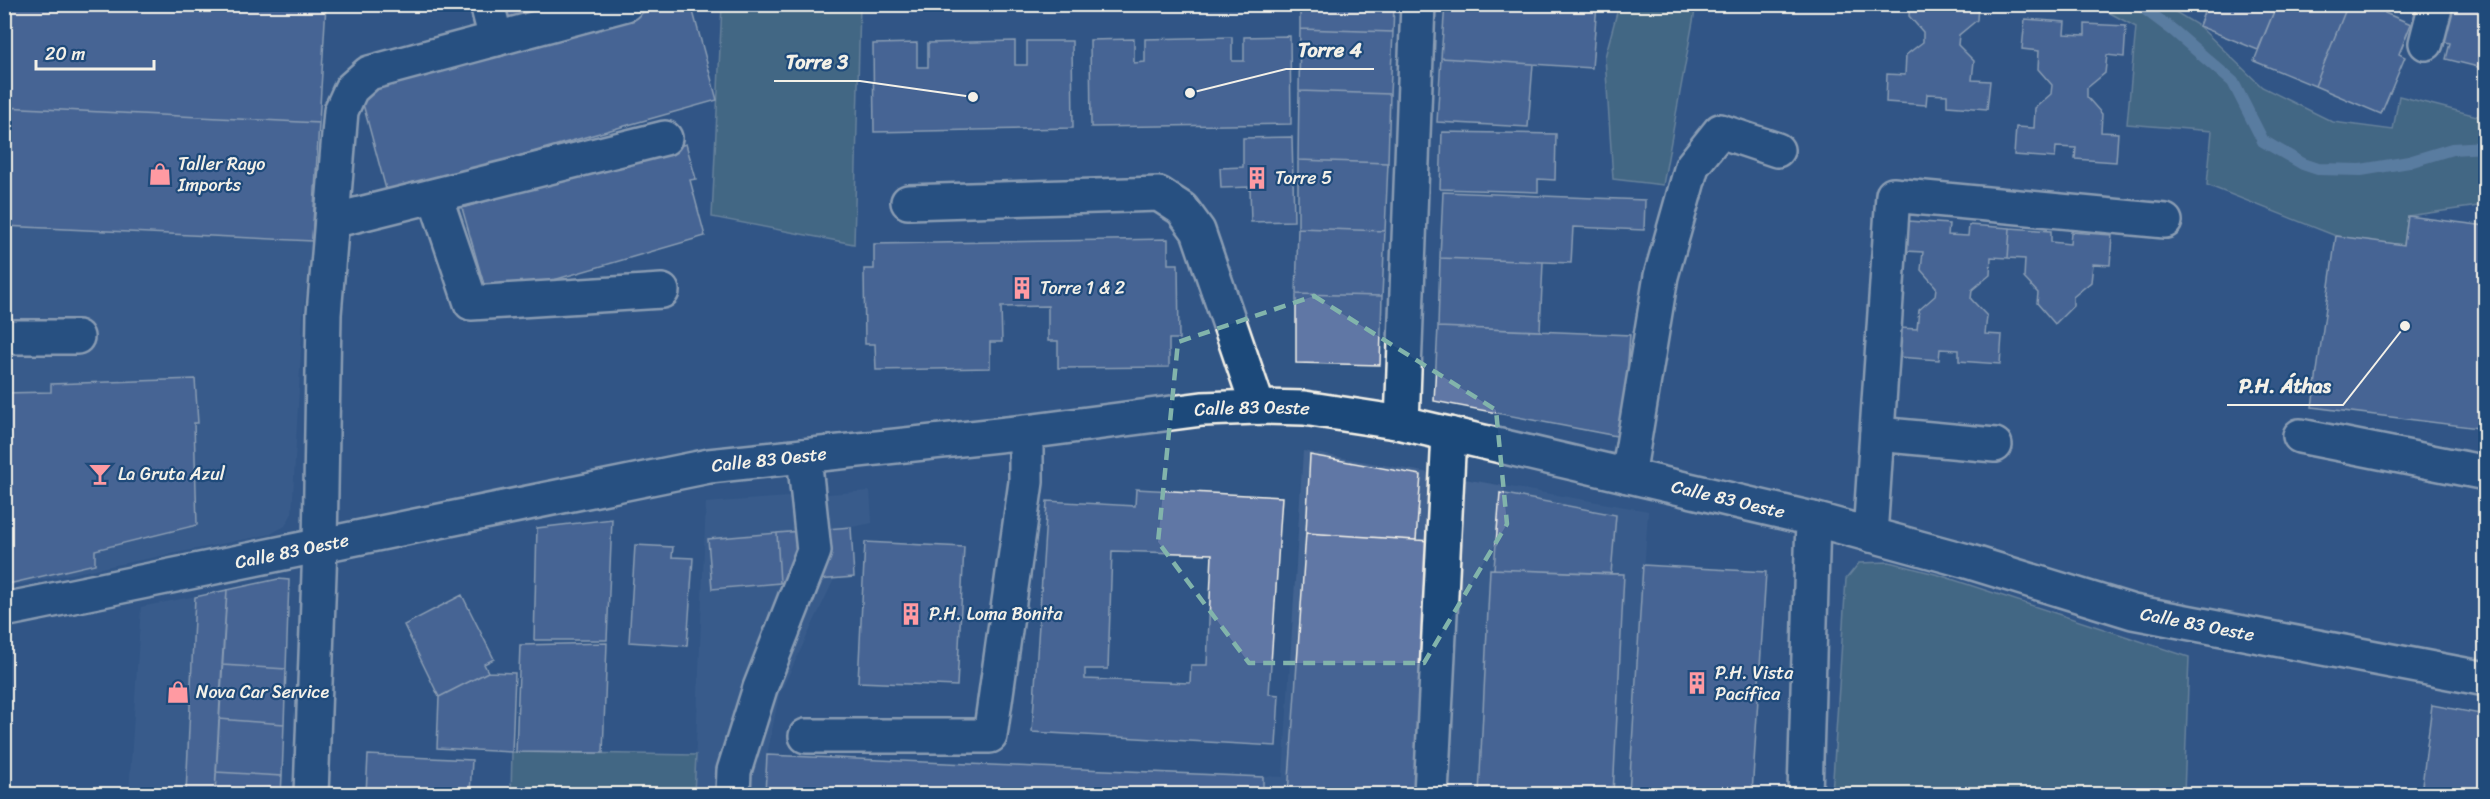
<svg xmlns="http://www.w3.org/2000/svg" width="2490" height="799" font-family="Sriracha,sans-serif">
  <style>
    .built { fill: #436391 }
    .green { fill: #597c81; stroke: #a6b6b4; stroke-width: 1.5 }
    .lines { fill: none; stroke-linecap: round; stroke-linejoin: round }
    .stream { stroke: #8aaabe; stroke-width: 12 }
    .building { fill: #6177a5; stroke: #f4f1e8; stroke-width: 1.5; fill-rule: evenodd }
    .minor-casing { stroke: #f4f1e8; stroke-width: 38 }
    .minor { stroke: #1f4a7a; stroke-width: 33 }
    .marked { fill: none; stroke: #82b4ab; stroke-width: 4.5; stroke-dasharray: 12 8; stroke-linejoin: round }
    .labels { text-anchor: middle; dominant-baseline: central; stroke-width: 4.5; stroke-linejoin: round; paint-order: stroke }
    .poi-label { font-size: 18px; fill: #f4f1e8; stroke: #1f4a7a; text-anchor: start }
    .street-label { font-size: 18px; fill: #f4f1e8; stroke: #1f4a7a }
    .leader { fill: none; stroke: #f4f1e8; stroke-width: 2 }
    .callout-dot { fill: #f4f1e8; stroke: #1f4a7a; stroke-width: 2 }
    .callout-label { font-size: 20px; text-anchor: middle; font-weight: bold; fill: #f4f1e8; stroke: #1f4a7a; stroke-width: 4.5; stroke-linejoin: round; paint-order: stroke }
  </style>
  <rect width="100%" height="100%" fill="#315686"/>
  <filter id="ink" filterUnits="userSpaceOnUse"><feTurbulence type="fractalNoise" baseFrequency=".0167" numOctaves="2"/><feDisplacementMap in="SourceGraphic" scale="12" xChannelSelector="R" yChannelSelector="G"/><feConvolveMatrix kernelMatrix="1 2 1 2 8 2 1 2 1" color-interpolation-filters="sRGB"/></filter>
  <g filter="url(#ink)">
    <path class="built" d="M4,226L312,241L303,313L292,513L285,526L270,534L5,587Z
      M1303,451L1648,511L1629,794H694L706,503L870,491L872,523L851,527L854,577L834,579L779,695L767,755L1283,777Z
      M227,590L215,794H129L141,607Z"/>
    <path class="green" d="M722,5H860L854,244L712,217Z
      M1619,5H1696L1663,185L1613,179L1605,57Z
      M2095,5H2164L2199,26L2262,87L2333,122L2393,130L2399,96L2485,118V205L2408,216L2404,245L2336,236L2207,185L2212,131L2127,124L2136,27Z
      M1889,562L1939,575L2189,657L2184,794H1832L1846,579L1859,563Z
      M512,752L696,755L694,794H511Z"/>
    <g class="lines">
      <path class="stream" d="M2138,4L2174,31L2233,82L2263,141L2303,164L2318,169L2361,170L2409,162L2452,149L2486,147"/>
    </g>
    <path class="building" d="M4,4H326L319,123L4,107Z
      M504,4H567L509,21Z
      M674,4H691L717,100L387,193L360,93Z
      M1300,4H1394L1393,32L1300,29Z
      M1445,4H1597L1592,68L1441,58Z
      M1910,4H1978L1977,20L1959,35L1958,45L1974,61L1972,80L1990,81L1987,109L1947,106V95L1927,94L1926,105L1886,102L1887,74L1905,75L1906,55L1923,42V32L1909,16Z
      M2207,4H2277L2258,50L2199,26Z
      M2277,4H2348L2315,86L2254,61Z
      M2348,4H2388L2385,13L2411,24L2399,54L2405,57L2381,114L2315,86Z
      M2447,4H2486V69L2446,59L2450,43L2438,40Z
      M2025,19L2065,22L2064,34L2085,35V24L2126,26L2124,57L2107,55L2105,73L2087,88V97L2102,114L2101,132L2118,133L2116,162L2075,159L2076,148L2056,147L2055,158L2014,155L2016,127L2034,128L2035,108L2051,94L2052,85L2038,69L2039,51L2022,49Z
      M1300,29L1393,32L1390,94L1299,91Z
      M1290,36L1291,124L1091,127L1090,40L1134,39V63L1145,62V39L1232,37V61H1244V37Z
      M1015,41V65H1027V41H1072L1073,128L874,132L873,44L917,43V67H928V43Z
      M1441,58L1533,64L1528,127L1437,122Z
      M1299,91L1390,94L1388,163L1298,160Z
      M4,107L319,123L312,241L4,226Z
      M1442,132L1556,134L1555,180L1538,179V192L1440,189Z
      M1292,137L1294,221L1251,222L1250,187L1221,188L1220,168L1243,167V138Z
      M686,144L696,179L690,180L705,236L488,299L462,208Z
      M1298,160L1388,163L1385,231L1298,228Z
      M1443,192L1645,200L1644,230L1573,227L1571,263L1440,258Z
      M2408,216L2486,226V429L2312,407L2336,236L2404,245Z
      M1908,221L1949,224L1948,235L1968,236L1969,225L2010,228L2008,258L1991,257L1990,275L1972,290L1971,299L1987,316L1985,334L2002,335L2000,364L1959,361V350L1940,349L1939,360L1898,357L1900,328L1917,329L1919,310L1935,296L1936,287L1921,270L1923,252L1906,251Z
      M1298,228L1385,231L1382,296L1296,294Z
      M2010,228L2051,231V242L2070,244L2071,232L2112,235L2110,265L2093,264L2091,282L2073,297V306L2055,324L2037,303L2038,293L2024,278L2025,259L2008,258Z
      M1168,239V264H1178L1179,339H1169V367L1058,368V341H1048V306L1001,307L1002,342H990V368L876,370L875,344H865L864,269H874V244Z
      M1440,258L1543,262L1540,331L1438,327Z
      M1296,294L1382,296L1380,365L1296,363Z
      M1438,327L1630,335L1622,437L1434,401Z
      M195,379L198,423H194L197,525L95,550V564L4,585V393L51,392V384Z
      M1310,455L1421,475L1416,540L1306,533Z
      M1136,489L1282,497L1269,694L1279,695L1276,746L1032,732L1047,501L1135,506ZM1112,551L1212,554L1207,665H1191L1190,683L1085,679V669H1108Z
      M1500,493L1616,515L1611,574L1494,569Z
      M612,519L607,640H534L537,528Z
      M851,527L854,577L780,583L777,533Z
      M777,533L780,583L712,589L708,539Z
      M1306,533L1431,541L1414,794H1288Z
      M865,542L964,547L957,686L858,682Z
      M635,545L673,547L672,557L693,558L687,646L629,642Z
      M1643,565L1766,572L1752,794H1629Z
      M1490,569L1624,574L1613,794H1479Z
      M278,579L289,580L286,669L222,665L227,590Z
      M227,590L215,794H186L195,597Z
      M462,595L494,659L484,664L488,672L439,697L404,625Z
      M607,643L603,753L516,752L520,645Z
      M222,665L286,669L284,724L219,719Z
      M488,672L515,673L512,752L437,748L439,697Z
      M2432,705L2486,715V794H2421Z
      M219,719L284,724L282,776L216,772Z
      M368,755L472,760L470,794H366Z
      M767,755L1263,777V794H765Z
      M216,772L282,776L281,794H215Z"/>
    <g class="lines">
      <g class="minor-casing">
        <g id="minor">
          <path d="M487,4L496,39"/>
          <path d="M2426,43L2436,4"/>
          <path d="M435,196L471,303L662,291"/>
          <path d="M908,202L1159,194L1182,209L1198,231L1258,407"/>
          <path d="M332,221L665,138"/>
          <path d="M4,337H77"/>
          <path d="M1402,423L1418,4"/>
          <path d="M1877,434L1995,445"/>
          <path d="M2300,436L2486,473"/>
          <path d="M1628,476L1661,276L1692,166L1720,131L1777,150"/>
          <path d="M1870,535L1893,195L2165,221"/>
          <path id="s1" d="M4,610L709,466L1026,432L1202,409L1258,407L1304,408L1402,423L1813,519L1967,561L2133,612L2486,679"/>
          <path d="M806,736H990L1026,482V432"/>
          <path d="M311,794L320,546L324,314L341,111L351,89L369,73L626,4"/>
          <path d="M733,794L734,771L760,688L814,551L804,456"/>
          <path d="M1431,794L1449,434"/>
          <path d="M1805,794L1813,519"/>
        </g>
      </g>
      <use href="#minor" class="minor"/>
    </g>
  </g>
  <path d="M0 0H2490V799H0ZM1314,296L1496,410L1507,524L1424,663H1249L1158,542L1178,342Z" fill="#315686" fill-opacity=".55" fill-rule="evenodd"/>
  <path class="marked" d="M1314,296L1496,410L1507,524L1424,663H1249L1158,542L1178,342Z"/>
  <defs>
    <g id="shop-bare" transform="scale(1.8)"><path d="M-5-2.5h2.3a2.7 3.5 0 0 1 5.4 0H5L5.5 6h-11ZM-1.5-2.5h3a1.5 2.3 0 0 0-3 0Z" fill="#ff9aa2" stroke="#1f4a7a" stroke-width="2.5" paint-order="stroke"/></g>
    <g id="building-bare" transform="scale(1.8)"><path d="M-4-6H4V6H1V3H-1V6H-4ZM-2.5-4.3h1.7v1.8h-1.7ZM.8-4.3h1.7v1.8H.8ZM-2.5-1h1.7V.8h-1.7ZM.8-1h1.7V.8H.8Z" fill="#ff9aa2" stroke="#1f4a7a" stroke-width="2.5" paint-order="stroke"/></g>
    <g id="bar-bare" transform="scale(1.8)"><path d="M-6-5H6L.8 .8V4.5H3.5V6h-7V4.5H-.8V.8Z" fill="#ff9aa2" stroke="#1f4a7a" stroke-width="2.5" paint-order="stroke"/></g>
  </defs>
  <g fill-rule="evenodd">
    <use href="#shop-bare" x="160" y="174"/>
    <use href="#building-bare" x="1257" y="178"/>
    <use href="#building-bare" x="1022" y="288"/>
    <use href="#bar-bare" x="100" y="474"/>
    <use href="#building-bare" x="911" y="614"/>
    <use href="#building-bare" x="1697" y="683"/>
    <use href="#shop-bare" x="178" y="692"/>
  </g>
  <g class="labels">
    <g class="poi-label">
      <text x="178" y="164">Taller Rayo<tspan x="178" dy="21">Imports</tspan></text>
      <text x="1275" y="178">Torre 5</text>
      <text x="1040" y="288">Torre 1 &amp; 2</text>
      <text x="118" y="474">La Gruta Azul</text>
      <text x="929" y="614">P.H. Loma Bonita</text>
      <text x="1715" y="673">P.H. Vista<tspan x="1715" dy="21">Pacífica</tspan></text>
      <text x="196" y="692">Nova Car Service</text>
    </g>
    <g class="street-label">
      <text stroke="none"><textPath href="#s1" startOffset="1266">Calle 83 Oeste</textPath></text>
      <text stroke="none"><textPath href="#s1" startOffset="780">Calle 83 Oeste</textPath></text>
      <text stroke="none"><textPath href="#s1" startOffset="1752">Calle 83 Oeste</textPath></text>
      <text stroke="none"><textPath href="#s1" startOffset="294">Calle 83 Oeste</textPath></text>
      <text stroke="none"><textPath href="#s1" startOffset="2238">Calle 83 Oeste</textPath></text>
    </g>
  </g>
  <path class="leader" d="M1190 93L1286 69H1374M973 97L860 81H774M2405 326L2343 405H2227"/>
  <g class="callout-dot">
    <circle cx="1190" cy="93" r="6"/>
    <circle cx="973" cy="97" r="6"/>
    <circle cx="2405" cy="326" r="6"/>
  </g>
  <g class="callout-label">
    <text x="1330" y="57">Torre 4</text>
    <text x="817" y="69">Torre 3</text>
    <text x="2285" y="393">P.H. Áthas</text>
  </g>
  <rect width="2490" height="799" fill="none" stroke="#1f4a7a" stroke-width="24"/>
  <rect x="12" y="12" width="2466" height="775" fill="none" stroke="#f4f1e8" stroke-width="2" filter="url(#ink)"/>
  <path d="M36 60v9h118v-9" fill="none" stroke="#f4f1e8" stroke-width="3"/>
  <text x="45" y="60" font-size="18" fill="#f4f1e8" stroke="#1f4a7a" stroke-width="4.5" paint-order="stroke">20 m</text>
</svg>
